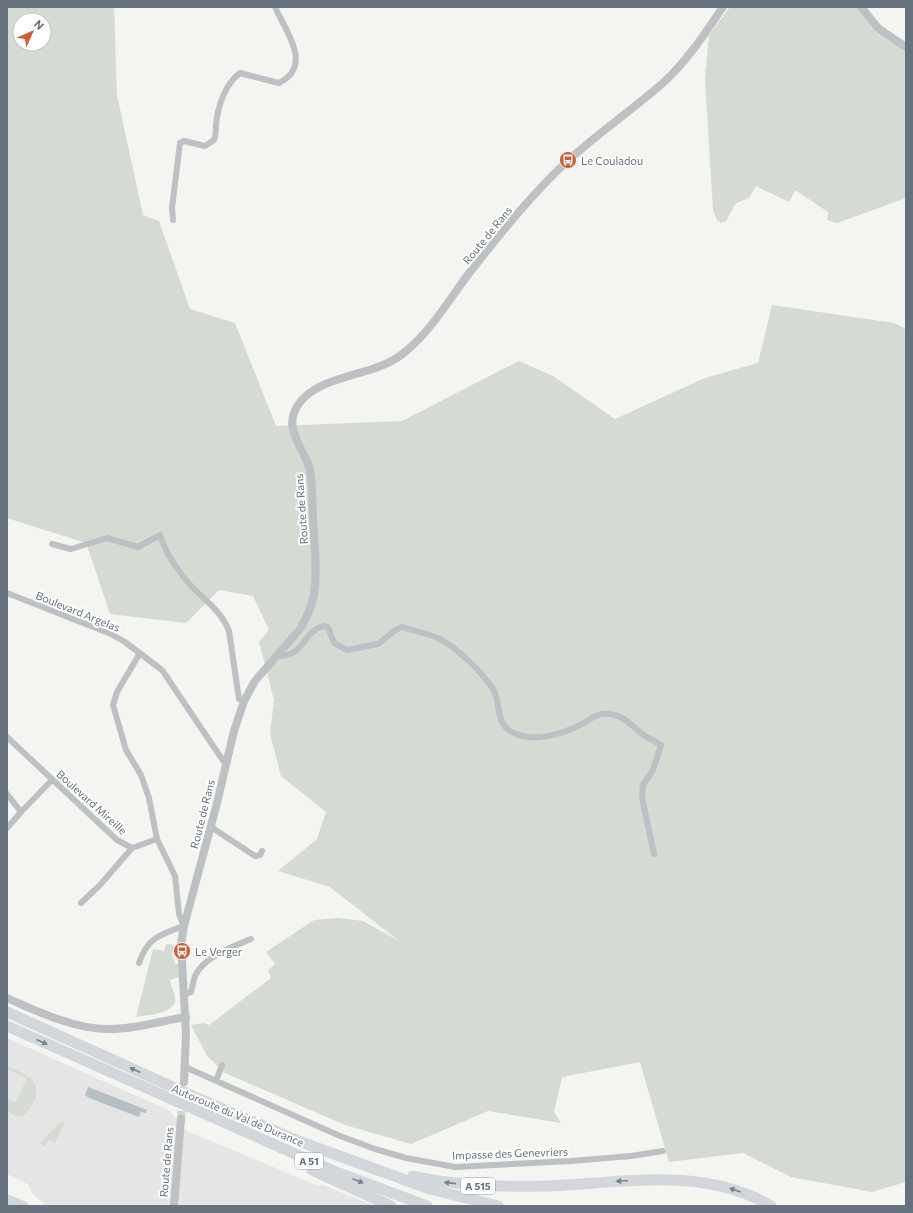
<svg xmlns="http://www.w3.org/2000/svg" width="913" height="1213" font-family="Commissioner,sans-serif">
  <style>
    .built { fill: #e4e5e4 }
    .green { fill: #d5dad2; fill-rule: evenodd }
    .water { fill: #b6c0c4 }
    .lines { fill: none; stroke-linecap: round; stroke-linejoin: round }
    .tertiary-tunnel { stroke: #d0d4d4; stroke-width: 8; stroke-dasharray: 8 4; stroke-linecap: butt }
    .minor { stroke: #bdc1c4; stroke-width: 6 }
    .tertiary { stroke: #bdc1c4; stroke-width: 8 }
    .secondary { stroke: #d3d7db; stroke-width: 9 }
    .motorway { stroke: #d3d7db; stroke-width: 11 }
    .oneway { fill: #76828c }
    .labels { text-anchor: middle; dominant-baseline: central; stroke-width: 4; stroke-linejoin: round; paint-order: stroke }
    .shield { fill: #fff; stroke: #949da5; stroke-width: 1 }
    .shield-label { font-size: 10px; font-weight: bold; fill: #66737e }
    .poi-label { font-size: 11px; fill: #66737e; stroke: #fff; text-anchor: start }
    .street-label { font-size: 11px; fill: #66737e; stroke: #fff }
  </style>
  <rect width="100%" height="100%" fill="#f4f4f0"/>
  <path class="built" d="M7,1038L170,1111L185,1130L318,1186L323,1185L375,1206H46L31,1192L29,1185L7,1174Z"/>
  <path class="green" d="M7,7H114L117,95L143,215L159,221L190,309L235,323L276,426L402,421L519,361L553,376L615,419L705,378L758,363L772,305L894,323L906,329V1182L872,1192L791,1177L743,1153L669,1162L640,1062L562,1077L554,1112L561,1123L488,1111L411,1144L345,1125L225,1073L207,1056L191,1025L204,1023L209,1025L271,978L268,970L275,964L266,952L314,920L338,918L363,921L399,941L330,887L278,871L317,839L326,812L281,776L270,734L274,700L259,642L269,630L253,596L219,590L186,623L110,614L86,543L10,519L7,520ZM20,20H44V44H20Z
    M730,7H858C872,29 885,37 906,50V198L837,223L827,220L828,212L795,190L789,202L756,186L749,198L736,203L726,221L721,223L717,220L713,210L705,79L709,35Z
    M166,944L174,945L172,953L175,964H179V977L170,980C171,987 176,994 175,1001C173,1014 146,1015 136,1017L153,949L164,951Z
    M7,1066C15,1070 26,1074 32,1080C43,1091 32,1109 22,1116H16L7,1111V1099L16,1102L27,1078L7,1069Z
    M65,1121L55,1143L48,1140L45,1146L41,1144L45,1137L61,1122Z"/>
  <path class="water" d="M88,1087L147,1110L146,1113L141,1112L139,1117L89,1098L85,1095Z"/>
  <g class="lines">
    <path class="tertiary-tunnel" d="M181,1119L182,1100"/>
    <path class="minor" d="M173,220L172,208L180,143L184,141L205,146L214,140C216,135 216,130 216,124C218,106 225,84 240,73L279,83C314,66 285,30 275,7
      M52,544L71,549L107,538L138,547L160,535C166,555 178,571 192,587C206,601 222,612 229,631L239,699L244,701
      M7,593L111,634L125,642L162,670L226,765
      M140,653L117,692L113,705L126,750L141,775L149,798L157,839
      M277,656C305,657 301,633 323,626L328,627L334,643L347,650L378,644L394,631L402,627C414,631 428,633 440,639C457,648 483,673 493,689C502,703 494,725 514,733C533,742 558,735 576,727C591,720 597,710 615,715C627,718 633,727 642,734C648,738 655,741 661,745L653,770L643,785L642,798L654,854
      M7,737L117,840L132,848L157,839L175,876L179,914L184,926C161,934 147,938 139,963
      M7,794L21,812L52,780
      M211,827L255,856L260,855L262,851
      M7,828L21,812
      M81,903L100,885L132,848
      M184,995L191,992C193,987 193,979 196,974C206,956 232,947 251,939
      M185,1067L340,1136L375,1149L406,1158L455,1167L571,1161L631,1156L663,1151
      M216,1081L222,1065"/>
    <path class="tertiary" d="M861,7L878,28L906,47
      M7,998C36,1011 75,1029 107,1029C131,1030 161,1021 186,1017
      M184,1082L186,1033L181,944L184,926L216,807L234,731L244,701L255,681L300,629C306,619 312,606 314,594C318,569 314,541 313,516C312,501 313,485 310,470C304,447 282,429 298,405C318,374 373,377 401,355C428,335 447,303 467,276C494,241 522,206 553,175C587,140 628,114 664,82C688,60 705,33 723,7
      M174,1206L181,1119"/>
    <path class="secondary" d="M7,1199L24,1206"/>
    <path class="motorway" d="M7,1012L195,1097L301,1142L430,1189L498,1206
      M7,1026L336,1172L427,1206
      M312,1170L391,1206
      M413,1176C458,1186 502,1187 548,1186C622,1183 704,1166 771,1206"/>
  </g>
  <defs><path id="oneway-solid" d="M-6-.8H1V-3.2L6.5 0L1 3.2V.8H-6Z"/></defs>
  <g class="oneway">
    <use href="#oneway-solid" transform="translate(42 1042) rotate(24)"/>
    <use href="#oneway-solid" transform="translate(135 1070) rotate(-156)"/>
    <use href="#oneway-solid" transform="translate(358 1181) rotate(21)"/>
    <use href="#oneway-solid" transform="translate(622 1181) rotate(177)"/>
    <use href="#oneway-solid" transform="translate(450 1183) rotate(-174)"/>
    <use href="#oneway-solid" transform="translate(735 1190) rotate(-161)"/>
  </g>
  <defs>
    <g id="bus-disc" transform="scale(0.9)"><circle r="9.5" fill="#cd5d37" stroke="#fff"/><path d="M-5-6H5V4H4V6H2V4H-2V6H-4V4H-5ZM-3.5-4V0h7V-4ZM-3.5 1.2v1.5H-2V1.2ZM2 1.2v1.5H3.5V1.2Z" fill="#fff"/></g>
  </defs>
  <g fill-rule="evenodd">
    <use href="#bus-disc" x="568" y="160"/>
    <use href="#bus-disc" x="182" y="951"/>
  </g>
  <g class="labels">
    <g class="shield">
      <rect x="295" y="1153" width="28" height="16" rx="3"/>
      <rect x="461" y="1178" width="34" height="16" rx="3"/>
    </g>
    <g class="shield-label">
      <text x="309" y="1161">A 51</text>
      <text x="478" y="1186">A 515</text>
    </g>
    <g class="poi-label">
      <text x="581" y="160">Le Couladou</text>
      <text x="195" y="951">Le Verger</text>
    </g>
    <g class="street-label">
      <text transform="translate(487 235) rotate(-51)">Route de Rans</text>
      <text transform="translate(301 509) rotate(-94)">Route de Rans</text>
      <text transform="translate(78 611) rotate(22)">Boulevard Argelas</text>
      <text transform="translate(92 802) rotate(42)">Boulevard Mireille</text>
      <text transform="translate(202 814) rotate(-76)">Route de Rans</text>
      <text transform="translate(238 1115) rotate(23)">Autoroute du Val de Durance</text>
      <text transform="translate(510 1153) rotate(-2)">Impasse des Genevriers</text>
      <text transform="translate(166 1162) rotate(-85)">Route de Rans</text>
    </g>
  </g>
  <rect width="913" height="1213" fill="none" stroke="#66737e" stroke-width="16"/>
  <g transform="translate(32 32) rotate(45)"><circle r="19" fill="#ffffff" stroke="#c2c7cb"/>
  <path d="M0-3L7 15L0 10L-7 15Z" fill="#cd5d37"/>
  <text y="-6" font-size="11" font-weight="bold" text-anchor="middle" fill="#66737e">N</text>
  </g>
</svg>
